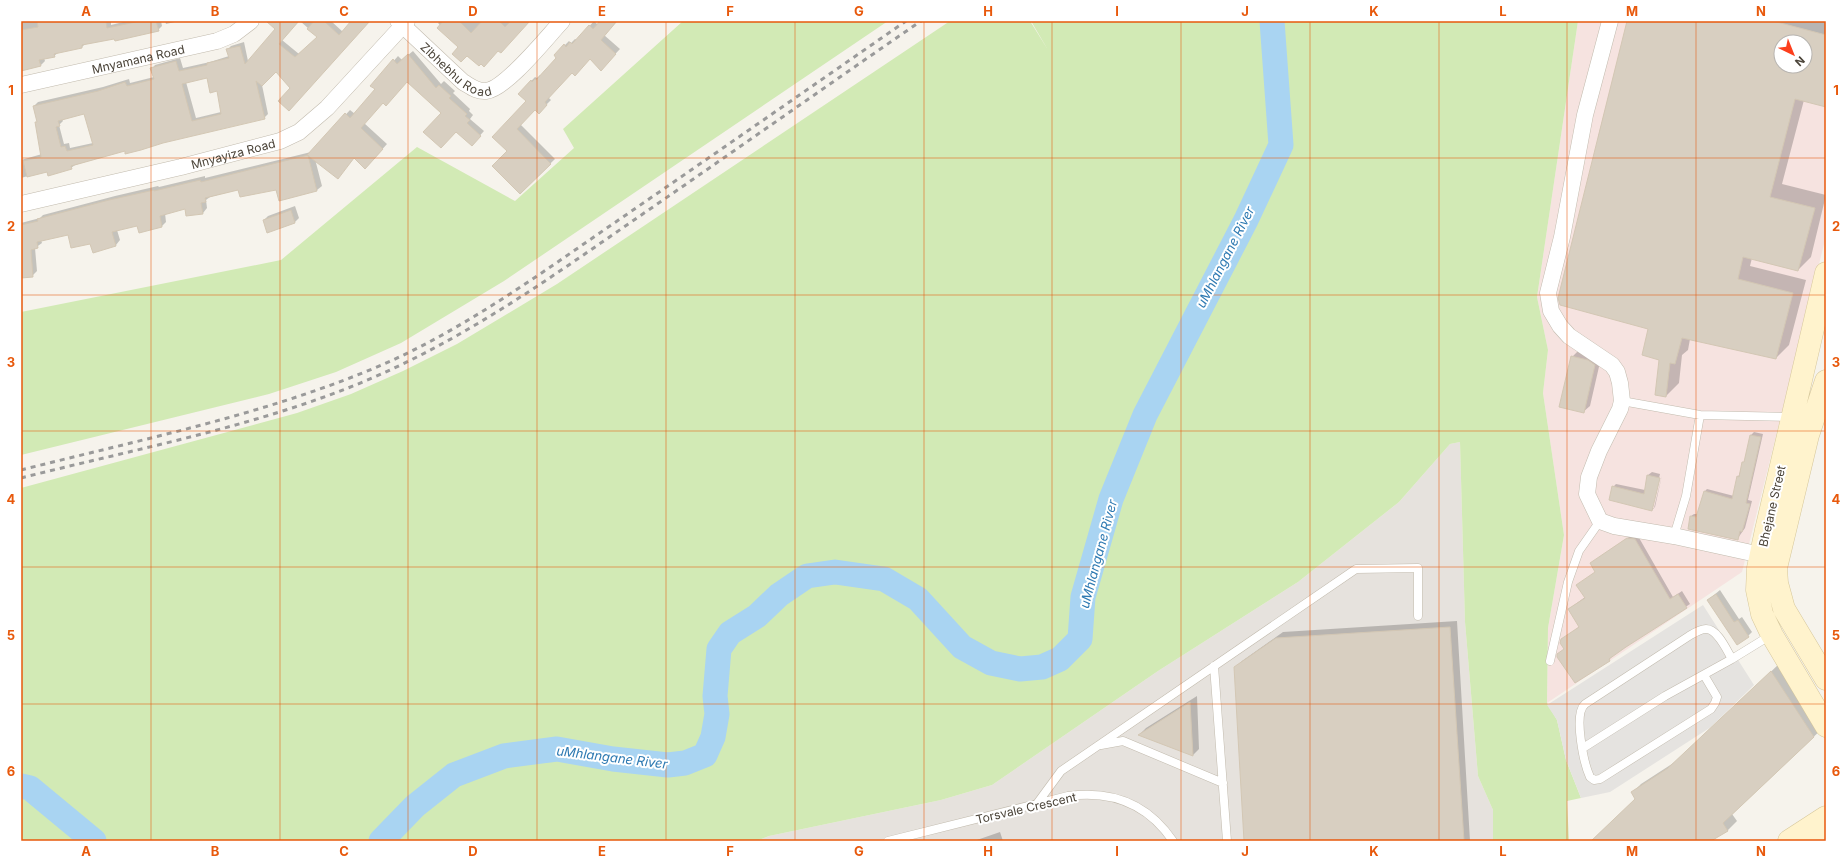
<svg xmlns="http://www.w3.org/2000/svg" width="1847" height="862" font-family="Inter,sans-serif">
  <style>
    .industrial { fill: #e6e2dd }
    .medical { fill: #f6e3e0; fill-rule: evenodd }
    .green { fill: #d2eab5 }
    .parking { fill: #e5e3e0 }
    .shadow { fill: #0003; fill-rule: evenodd }
    .lines { fill: none; stroke-linecap: round; stroke-linejoin: round }
    .river { stroke: #a9d4f2; stroke-width: 25 }
    .building { fill: #d8cfc1; stroke: #d3c7b4; fill-rule: evenodd }
    .lane-casing { stroke: #c2bbae; stroke-width: 9 }
    .street-casing { stroke: #c2bbae; stroke-width: 17 }
    .secondary-casing { stroke: #d6c79b; stroke-width: 23 }
    .lane { stroke: #fff; stroke-width: 8 }
    .street { stroke: #fff; stroke-width: 16 }
    .secondary { stroke: #fff3cd; stroke-width: 22 }
    .rail { stroke: #9a9a9a; stroke-width: 3; stroke-dasharray: 5 5; stroke-linecap: butt }
    .grid { fill: none; stroke: #e8590c; stroke-width: 1; stroke-opacity: 0.55 }
    .labels { text-anchor: middle; dominant-baseline: central; stroke-width: 4; stroke-linejoin: round; paint-order: stroke }
    .street-label { font-size: 12px; fill: #4b4439; stroke: #fff }
    .water-label { font-size: 13px; font-style: italic; fill: #2e7ab2; stroke: #fff }
    .neatline { fill: none; stroke: #e8590c; stroke-width: 1.5 }
    .grid-label { font-size: 13px; text-anchor: middle; font-weight: bold; fill: #e8590c }
  </style>
  <rect width="100%" height="100%" fill="#f6f3ec"/>
  <path class="industrial" d="M1460,442L1465,622L1478,776L1493,810V841H756L769,836L941,800L992,785L1158,671L1298,582L1399,502L1450,444Z"/>
  <path class="medical" d="M1578,21H1826V236L1742,572L1547,703L1548,628L1564,535L1543,393L1548,350L1537,297ZM1781,42H1805V66H1781Z"/>
  <path class="green" d="M683,21H888L504,281L401,343L336,372L269,394L21,455V312L281,260L417,147L515,201L574,148L563,129Z
    M950,21H1030L1048,50L1031,21H1531C1544,24 1563,21 1578,21L1537,297L1548,350L1543,393L1564,535L1548,628L1547,703L1557,720L1566,760L1581,798L1567,801L1569,841H1493V810L1478,776L1465,622L1460,442L1450,444L1399,502L1298,582L1158,671L992,785L941,800L769,836L756,841H21V488L297,413L351,394L403,371L457,344L557,284Z"/>
  <path class="parking" d="M1773,21H1826V35Z
    M1703,605L1754,685L1711,727L1610,792L1581,798L1566,760L1557,720L1547,705Z"/>
  <path class="shadow" d="M21,21H111V25L127,21H161L162,26L158,30L85,44L82,47L59,52L54,56L44,58L45,61L40,66L21,68Z
    M165,21H179L166,24Z
    M275,21H298L282,40L299,54L318,37L300,21H331L343,32L353,21H369L292,88L276,71L262,85L268,114L264,118L125,150L75,165L71,168L48,170L21,178V160L42,154L38,121L34,106L38,102L103,87L129,79L130,83L154,77L152,69L155,65L180,58L183,68L210,62L229,56L228,49L231,46L244,42L248,61L277,29ZM208,77L218,90L221,112L196,118L186,82ZM85,113L93,143L70,148L69,143L64,144L59,125L63,121L62,119Z
    M440,21H529L499,50L481,63L460,47L438,23Z
    M594,21L598,25L601,21H617L604,35L620,49L601,69L591,58L572,71L548,97L551,100L543,108H535L520,124L555,159L520,193L508,151L527,101L519,94L535,77L537,78L540,75L541,76L557,58L555,55L569,41L571,43L575,39L577,40Z
    M1628,21H1826V106L1804,100L1782,184L1826,195L1811,257L1798,270L1752,258L1750,266L1806,280L1789,345L1776,358L1690,339L1688,350L1682,355L1679,383L1666,396L1660,359L1650,329L1600,138L1598,137ZM1781,42H1805V66H1781Z
    M413,51L441,84L444,81L455,91L453,93L470,109L469,111L473,115L470,119L484,131L476,140L442,113L407,81L383,102L364,123L387,144L370,163L354,157L315,159L322,186L317,190L280,200L276,189H239L210,197L206,200L207,208L203,213L186,208L165,213L166,222L162,226L140,232L138,225L117,230L120,240L116,245L94,252L91,243L69,234L41,240L42,243L35,248L37,271L32,276L21,266V223L40,218L43,215L115,196L158,186L159,187L205,176V178L311,152L350,110L355,114L376,89L372,86L398,56L402,60Z
    M295,206L299,218L295,222L268,231L264,220L268,216Z
    M1579,350L1601,358L1590,406L1583,412L1572,357Z
    M1754,432L1763,434L1748,500L1752,501L1745,528L1738,538L1691,516L1694,514H1698L1704,492L1707,489L1734,496L1738,477L1745,460L1751,435Z
    M1652,472L1660,474L1652,508H1654L1662,475L1655,507L1652,510L1613,487L1616,484L1645,490L1648,475Z
    M1632,535L1638,536L1673,597L1682,591L1690,604L1612,656L1609,660L1565,649L1562,640L1580,626L1569,609L1585,597L1596,571L1591,563Z
    M1720,590L1739,619L1742,617L1752,632L1748,636L1708,600Z
    M1457,621L1470,841H1245L1235,668L1242,661L1283,632Z
    M1780,663L1823,728L1732,814L1737,821L1728,830L1709,841H1592L1636,799L1632,793L1641,784L1678,760Z
    M1197,696L1199,749L1193,755L1140,734L1146,728Z
    M1000,832L1003,841H974Z"/>
  <g class="lines">
    <path class="river" d="M21,786L30,788L94,841
      M381,841L415,806L454,775L504,756L557,749L613,759L668,765L685,763L705,755L713,737L717,714L715,696L719,649L730,633L757,616L779,595L807,576L835,572L884,579L918,599L962,647L991,663L1020,669L1042,667L1060,659L1080,639L1083,597L1111,499L1145,415L1246,220L1281,145L1272,21"/>
  </g>
  <path class="building" d="M37,21H106L107,28L140,21H156L159,31L115,41L114,39L82,45V48L54,54L55,57L39,60L41,66L21,71V30L38,27Z
    M266,21H299L279,44L295,57L317,37L307,29L314,21H324L339,35L351,21H370L289,111L278,101L290,88L276,72L262,86L256,81L265,119L163,143L141,150L125,154V151L71,166L72,169L48,176L47,172L27,177L23,161L41,157L35,122H37L33,106L98,91L125,82L127,86L154,79L150,68L176,61L179,71L207,65V63L229,58L226,49L240,46L245,64L275,29ZM207,78L210,93L217,91L221,114L192,121L182,84ZM84,114L93,145L67,151L65,146L61,147L56,127L60,126L58,121Z
    M443,21H459L471,33L482,21H499L505,27L511,21H530L501,53L498,51L484,67L481,64L479,66L467,56L461,62L452,54L458,47L437,28Z
    M600,21H617L601,40L616,54L601,71L590,59L575,76L572,73L545,102L547,105L539,114L535,110L517,129L551,164L520,194L492,166L507,151L492,137L526,101L518,94L531,80L532,82L535,79L536,80L556,58L554,55L564,44L566,47L570,42L572,44L589,25L593,29Z
    M1627,21H1773L1826,35V107L1795,99L1770,197L1815,208L1798,271L1743,257L1738,279L1793,293L1776,359L1682,338L1675,364L1670,363L1666,397L1655,395L1659,360L1642,355L1648,329L1560,305L1558,298ZM1781,42H1805V66H1781Z
    M408,54L436,88L439,85L451,96L449,98L467,114L465,116L470,120L467,123L481,136L472,146L456,132L441,148L423,132L441,113L407,82L386,106L383,103L361,128L383,149L365,169L354,158L338,179L307,155L345,113L350,118L375,89L370,86L393,59L397,64Z
    M308,155L317,191L279,201L276,190L240,197L238,190L205,198L206,202L201,203L203,214L186,216L185,209L160,216L162,227L139,233L137,226L112,232L116,246L93,253L90,244L71,248L68,235L37,242L38,248L31,250L33,277L21,278V225L38,221L37,219L109,200L154,190V191L200,180L201,182Z
    M291,210L295,223L267,233L263,220Z
    M1571,356L1588,360L1595,365L1584,413L1559,407Z
    M1750,435L1761,437L1746,503L1750,504L1742,532L1740,531L1738,540L1688,529L1690,516L1696,517L1704,491L1732,499L1737,476L1739,477L1742,462H1744Z
    M1647,475L1660,478L1652,511L1609,500L1612,486L1644,494Z
    M1627,538L1635,539L1670,599L1678,594L1687,608L1626,647L1609,659L1610,661L1575,683L1557,657V654L1564,649L1560,643L1561,639L1579,627L1568,609L1585,598L1576,585L1595,572L1590,563Z
    M1716,594L1734,622L1738,620L1749,637L1737,645L1707,600Z
    M1450,627L1464,841H1244L1234,667L1276,638Z
    M1771,671L1814,737L1723,823L1728,831L1711,841H1591L1635,799L1631,792L1668,768Z
    M1190,702L1193,756L1138,735Z"/>
  <g class="lines">
    <g class="lane-casing">
      <path id="lane" d="M1622,401L1700,415L1792,417
        M1674,536L1686,496L1700,415
        M1550,661L1568,582L1579,551L1600,521
        M1214,666L1227,841
        M1704,675L1717,697L1715,703L1711,709L1600,779L1594,780L1590,777C1584,764 1573,714 1585,704L1689,636C1694,633 1700,629 1706,629C1718,629 1727,651 1732,659
        M1101,745L1123,741L1223,783
        M1583,748L1665,696L1732,659L1771,635
        M1036,805L1061,771L1356,569L1418,568V616
        M888,841L1068,796C1112,790 1148,804 1173,841"/>
    </g>
    <g class="street-casing">
      <g id="street">
        <path id="s1" d="M398,21L463,82C470,86 477,92 486,91C506,89 547,37 562,21"/>
        <path d="M1610,21L1585,115L1562,237L1548,293L1551,311L1560,326L1569,336L1612,365L1617,372L1620,383L1622,401L1620,409L1599,451L1589,477L1587,494L1600,521L1614,526L1674,536L1761,555"/>
        <path id="s2" d="M21,85L217,41L234,34L251,21"/>
        <path id="s3" d="M21,204L181,167L280,141L299,132L327,108L407,21"/>
      </g>
    </g>
    <g class="secondary-casing">
      <path id="secondary" d="M1826,273L1766,530L1758,568L1757,590L1762,614L1772,635L1826,726
        M1826,381L1808,435L1776,568L1777,583L1784,609L1826,679
        M1789,841L1826,817
        M1821,841L1826,838"/>
    </g>
    <use href="#lane" class="lane"/>
    <use href="#street" class="street"/>
    <use href="#secondary" class="secondary"/>
    <path class="rail" d="M21,470C143,439 268,414 384,364C468,327 544,271 620,219C716,153 811,87 906,21
      M21,478C143,447 276,423 390,370C477,330 556,274 634,220C730,154 825,87 921,21"/>
  </g>
  <path class="grid" d="M151,21V841M280,21V841M408,21V841M537,21V841M666,21V841M795,21V841M924,21V841M1052,21V841M1181,21V841M1310,21V841M1439,21V841M1567,21V841M1696,21V841M21,158H1826M21,295H1826M21,431H1826M21,567H1826M21,704H1826"/>
  <g class="labels">
    <g class="street-label">
      <text stroke="none"><textPath href="#s2" startOffset="120">Mnyamana Road</textPath></text>
      <text stroke="none"><textPath href="#s1" startOffset="77">Zibhebhu Road</textPath></text>
      <text stroke="none"><textPath href="#s3" startOffset="218">Mnyayiza Road</textPath></text>
      <text transform="translate(1772 506) rotate(-77)">Bhejane Street</text>
      <text transform="translate(1026 808) rotate(-13)">Torsvale Crescent</text>
    </g>
    <g class="water-label">
      <text transform="translate(1225 257) rotate(-63)">uMhlangane River</text>
      <text transform="translate(1098 554) rotate(-75)">uMhlangane River</text>
      <text transform="translate(612 757) rotate(7)">uMhlangane River</text>
    </g>
  </g>
  <rect width="1847" height="862" fill="none" stroke="#ffffff" stroke-width="44"/>
  <g transform="translate(1793 54) rotate(137)"><circle r="19" fill="#ffffff" stroke="#b7b4b0"/>
  <path d="M0-3L7 15L0 10L-7 15Z" fill="#fc3f1d"/>
  <text y="-6" font-size="11" font-weight="bold" text-anchor="middle" fill="#4b4439">N</text>
  </g>
  <rect x="22" y="22" width="1803" height="818" class="neatline"/>
  <g class="grid-label">
    <text x="86" y="16">A</text>
    <text x="215" y="16">B</text>
    <text x="344" y="16">C</text>
    <text x="473" y="16">D</text>
    <text x="602" y="16">E</text>
    <text x="730" y="16">F</text>
    <text x="859" y="16">G</text>
    <text x="988" y="16">H</text>
    <text x="1117" y="16">I</text>
    <text x="1245" y="16">J</text>
    <text x="1374" y="16">K</text>
    <text x="1503" y="16">L</text>
    <text x="1632" y="16">M</text>
    <text x="1761" y="16">N</text>
    <text x="11" y="95">1</text>
    <text x="1836" y="95">1</text>
    <text x="11" y="231">2</text>
    <text x="1836" y="231">2</text>
    <text x="11" y="367">3</text>
    <text x="1836" y="367">3</text>
    <text x="11" y="504">4</text>
    <text x="1836" y="504">4</text>
    <text x="11" y="640">5</text>
    <text x="1836" y="640">5</text>
    <text x="11" y="776">6</text>
    <text x="1836" y="776">6</text>
    <text x="86" y="856">A</text>
    <text x="215" y="856">B</text>
    <text x="344" y="856">C</text>
    <text x="473" y="856">D</text>
    <text x="602" y="856">E</text>
    <text x="730" y="856">F</text>
    <text x="859" y="856">G</text>
    <text x="988" y="856">H</text>
    <text x="1117" y="856">I</text>
    <text x="1245" y="856">J</text>
    <text x="1374" y="856">K</text>
    <text x="1503" y="856">L</text>
    <text x="1632" y="856">M</text>
    <text x="1761" y="856">N</text>
  </g>
</svg>
